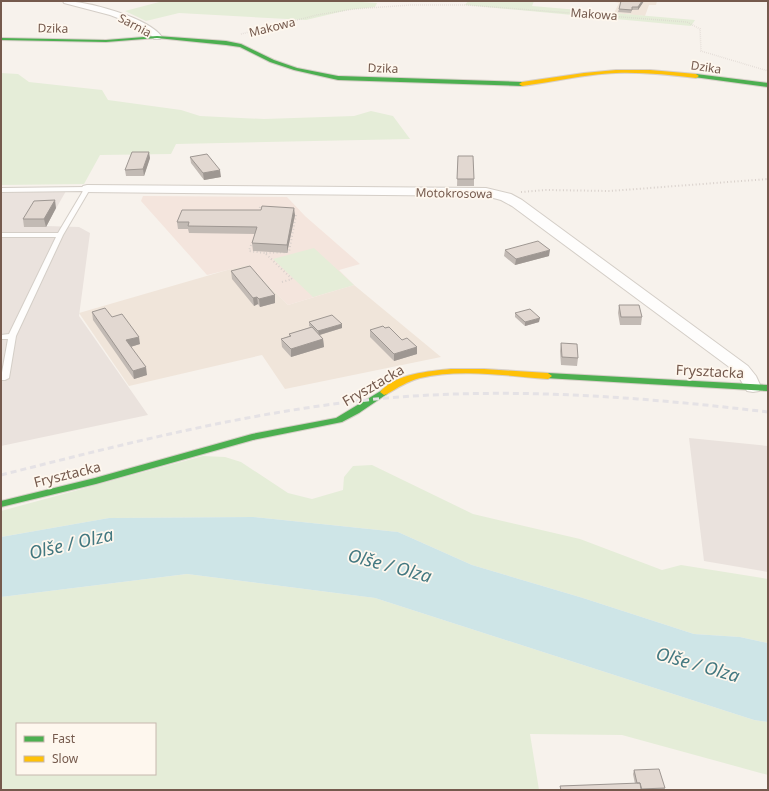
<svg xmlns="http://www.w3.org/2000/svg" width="769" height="791" font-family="'Noto Sans',sans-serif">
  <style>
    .residential { fill: #f0e5da }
    .commercial { fill: #f4e5dd }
    .industrial { fill: #eae2dd }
    .green { fill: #e5edd8; fill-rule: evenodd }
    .water { fill: #cee5e7 }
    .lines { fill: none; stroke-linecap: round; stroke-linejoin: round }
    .lane-casing { stroke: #d4cec7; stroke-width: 2 }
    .street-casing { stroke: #d4cec7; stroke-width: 2 }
    .fast-casing { stroke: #d7cfc8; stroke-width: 2 }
    .slow-casing { stroke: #d7cfc8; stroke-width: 2 }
    .path-far1 { stroke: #d8d0cb; stroke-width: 1.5; stroke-dasharray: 0.5 1.5; stroke-linecap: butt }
    .path { stroke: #d8d0cb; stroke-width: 2; stroke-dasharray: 1 2.5; stroke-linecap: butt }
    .lane { fill: #fefdfc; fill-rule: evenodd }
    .street { fill: #fefdfc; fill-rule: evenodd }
    .fast { fill: #4caf50; fill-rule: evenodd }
    .slow { fill: #ffc107; fill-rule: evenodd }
    .rail { stroke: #e5e2e5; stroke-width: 3; stroke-dasharray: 6 4; stroke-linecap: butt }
    .wall { fill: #c2bab4 }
    .shaded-wall { fill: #9e9792 }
    .building { fill: #e2d8d1; stroke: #9e9792 }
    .labels { text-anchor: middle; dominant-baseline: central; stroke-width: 3.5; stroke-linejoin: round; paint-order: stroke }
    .far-street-label { font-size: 12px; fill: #755a4d; stroke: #fef7ee }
    .street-label { font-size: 14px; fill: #755a4d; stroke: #fef7ee }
    .near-water-label { font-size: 18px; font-style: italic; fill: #437880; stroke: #fef7ee }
  </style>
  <rect width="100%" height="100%" fill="#f7f2ec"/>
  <path class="residential" d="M616,1H657L656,5H649L645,16L614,13L619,3L615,2Z
    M248,264L288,305L354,285L441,357L285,389L262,355L129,386L79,313Z"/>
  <path class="commercial" d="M143,196L287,197L305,216L360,264L339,270L354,285L288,305L248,265L207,275L141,201Z"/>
  <path class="industrial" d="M66,191L46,226L79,227L90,233L79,316L148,415L1,446V192Z
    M689,438L768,446V572L704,561Z"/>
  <path class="green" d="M163,1H347L377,3L375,7L348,10L306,20L179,13L146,21L125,11Z
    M468,1H534L532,6L695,20L691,26L465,5Z
    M1,73L18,74L29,82L102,90L108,100L181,110L200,116L264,119L354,116L371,111L393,116L410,139L176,144L171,154L100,155L84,184L1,185Z
    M314,248L354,285L313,297L273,259Z
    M203,456L225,457L241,462L288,493L312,499L343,490L344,477L353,466L372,465L473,514L580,539L662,570L681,565L768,579V643L740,637L694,634L583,598L472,565L398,532L253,517L109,518L1,537V511Z
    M187,574L375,598L754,720L768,722V775L622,735L530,734L539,790H1V597ZM17,724H155V774H17Z"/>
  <path class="water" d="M253,517L398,532L472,565L583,598L694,634L740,637L768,643V722L754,720L375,598L187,574L1,597V537L109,518Z"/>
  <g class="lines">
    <g class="lane-casing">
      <path id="lane" d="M87,187L90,189L63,235L16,336L9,378L5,380H2L1,378L8,339H1V335L9,334L56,237H1V233H58L83,191L1,192V188Z"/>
    </g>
    <g class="street-casing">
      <path id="street" d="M63,1C86,1 148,17 162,37L160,39H154L152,36L123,20L110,15L64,3Z
        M87,185L486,188L511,194L522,200L748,366L756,376L761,387L759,391L753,392L747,391L736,372L512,206L501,200L486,196L83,192L81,189L83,186Z"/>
    </g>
    <g class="fast-casing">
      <path id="fast" d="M157,36L226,41L241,44L274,60L297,68L338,76L522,82L525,84L522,86L338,80L294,70L270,62L240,47L226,45L157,38L106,42L1,40V38L106,40Z
        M696,74L768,83V87L694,77L693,76Z
        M548,373L768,385V391L545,378L544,376Z
        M384,389L387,390L388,392L387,394L359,413L342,422L253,440L96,484L1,507V501L95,478L252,434L336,418Z"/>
    </g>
    <g class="slow-casing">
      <path id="slow" d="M616,70H650L696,74L699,76L696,78C670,75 643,72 616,73C585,74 553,82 522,86L519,84L522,82L584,73Z
        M451,369H484L548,373L552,376L548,379C507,376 461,368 420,378C408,381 397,388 387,394L384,395L380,392C395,374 429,371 451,369Z"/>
    </g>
    <path class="path-far1" d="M241,34L317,15L354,9L410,5H466L687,22L700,29L701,51L768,71"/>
    <path class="path" d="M521,192L546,190L610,191L768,179
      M260,207L259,212H261
      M251,245L249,251L265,253
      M282,282L292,279L265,253L289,252L296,215L292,214"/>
    <use href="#lane" class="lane"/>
    <use href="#street" class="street"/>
    <use href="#fast" class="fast"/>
    <use href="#slow" class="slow"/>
    <path class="rail" d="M1,475C128,443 256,410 387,398C514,387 642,397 768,412"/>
  </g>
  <path class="wall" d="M644,1L638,10H632L631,13L618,12L619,9Z
    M458,156L474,179V186H457Z
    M190,157L221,177L204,180L191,163Z
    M150,158L144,176H126L125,170Z
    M56,208L46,227H24L23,219Z
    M295,215L287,253L253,251L252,243L255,234L189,233L188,229H178L177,222Z
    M505,250L549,256L515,265L504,256Z
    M231,271L275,295V303L260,307L258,304L254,306L232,279Z
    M619,305L642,317L641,325H620L618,313Z
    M92,312L112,317L140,344L130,347L147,375L134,379L93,320Z
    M515,313L539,322L525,326L515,317Z
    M309,322L342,328L320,335L323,339L324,347L291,357L282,347L281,339L289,336V334L311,327L309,326Z
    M385,328L402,340L417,347V354L394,361L370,337V330Z
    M561,343L578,358L577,366L561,365L560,351Z
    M634,770L665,788L664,790H560V786L635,784L633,774Z"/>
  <path class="shaded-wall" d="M642,1H644L638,10V7Z
    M149,152L150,158L144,176L143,169Z
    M220,170L221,177L204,180L203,173Z
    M55,200L56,208L46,227L44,219Z
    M294,208L295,215L287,253V245Z
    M550,250L549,256L515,265L516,259Z
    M275,295V303L260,307L259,299Z
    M257,297L258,304L254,306L253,298Z
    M540,318L539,322L525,326V322Z
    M342,324V328L319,335L318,331Z
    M139,337L140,344L127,348L126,340Z
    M323,339L324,347L291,357V349Z
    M417,347V354L394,361V354Z
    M146,367L147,375L134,379L133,371Z"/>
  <path class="building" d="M621,1H642L638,7H632V10L619,9Z
    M132,152H149L143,169L125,170Z
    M207,154L220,170L203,173L190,157Z
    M458,156H473L474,179H457Z
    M55,200L44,219H23L34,201Z
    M262,206L294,208L287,245L252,243L257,227L188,226L189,222H177L182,210H261Z
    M538,241L550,250L516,259L505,250Z
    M250,266L275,295L259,299L257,297L253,298L231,271Z
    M619,305H639L642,317H621Z
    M105,308L112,317L122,314L139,337L126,340L146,367L133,371L92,312Z
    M530,309L540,318L525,322L515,313Z
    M332,315L342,324L318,331L309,322Z
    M383,326L385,328L389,327L402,340L407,338L417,347L394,354L370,330Z
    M312,327L323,339L291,349L281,339L291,336L289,334Z
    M561,343L577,344L578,358L562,357Z
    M659,769L665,788L641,789L640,783H637L634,770Z
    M640,783L642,790H561L560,786Z"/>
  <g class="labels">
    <g class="far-street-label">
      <text transform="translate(594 14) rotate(4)">Makowa</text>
      <text transform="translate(135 25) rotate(28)">Sarnia</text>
      <text transform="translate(272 27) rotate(-14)">Makowa</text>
      <text transform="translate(53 28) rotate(1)">Dzika</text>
      <text transform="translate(706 67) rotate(8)">Dzika</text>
      <text transform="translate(383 68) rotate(2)">Dzika</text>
      <text transform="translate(454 193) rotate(1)">Motokrosowa</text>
    </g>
    <g class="street-label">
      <text transform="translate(710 371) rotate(3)">Frysztacka</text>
      <text transform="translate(373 385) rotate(-30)">Frysztacka</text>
      <text transform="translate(67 474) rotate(-14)">Frysztacka</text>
    </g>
    <g class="near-water-label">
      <text transform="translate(71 543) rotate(-13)">Olše / Olza</text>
      <text transform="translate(390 565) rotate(15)">Olše / Olza</text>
      <text transform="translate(698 664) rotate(16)">Olše / Olza</text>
    </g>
  </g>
  <rect width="769" height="791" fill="none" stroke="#755a4d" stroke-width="4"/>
  <rect x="16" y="723" width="140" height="52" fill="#fef7ee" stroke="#c7b8ae"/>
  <rect x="24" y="736" width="20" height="6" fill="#4caf50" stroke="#c7b8ae"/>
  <text x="52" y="743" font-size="12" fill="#755a4d">Fast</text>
  <rect x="24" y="756" width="20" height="6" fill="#ffc107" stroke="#c7b8ae"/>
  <text x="52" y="763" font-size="12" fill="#755a4d">Slow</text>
</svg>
